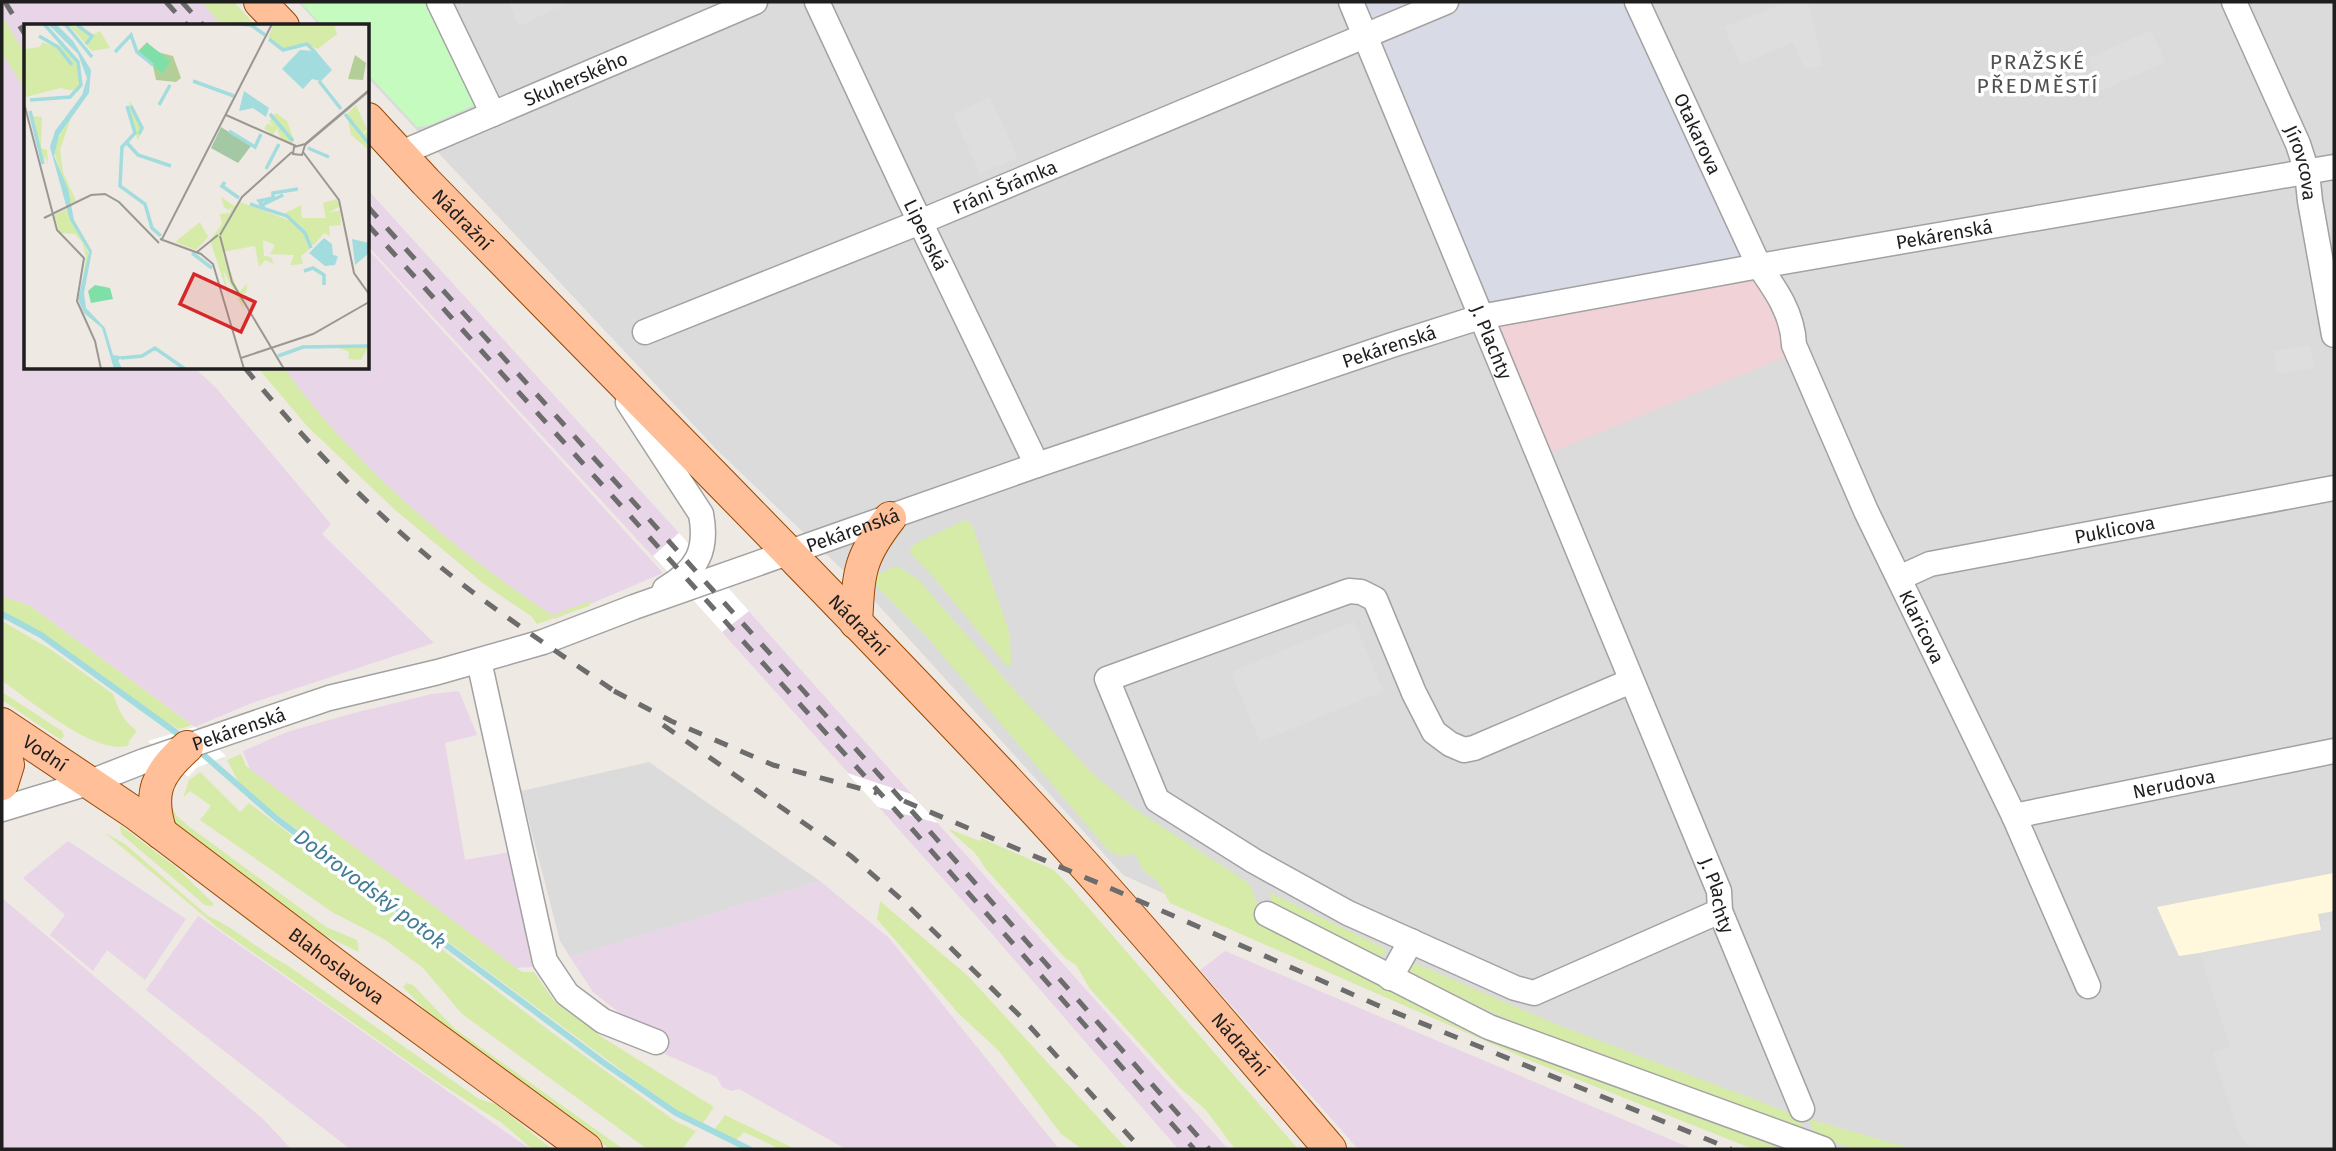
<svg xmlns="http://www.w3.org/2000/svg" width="2336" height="1151" font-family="'Fira Sans',sans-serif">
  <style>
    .residential { fill: #dcdbdb }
    .commercial { fill: #f0d2d7 }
    .industrial { fill: #e8d5e8 }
    .education { fill: #fff8dc }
    .grass { fill: #d6eba8 }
    .park { fill: #c6fbbf }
    .parking { fill: #dedede }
    .plaza { fill: #d8dae5 }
    .pier { fill: #fff }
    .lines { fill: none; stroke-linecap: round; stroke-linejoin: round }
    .stream { stroke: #a2dcde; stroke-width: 6 }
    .minor-casing { stroke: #a2a2a2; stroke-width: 27 }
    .major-casing { stroke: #974700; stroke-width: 34 }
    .minor { stroke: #fff; stroke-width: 24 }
    .major { stroke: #febf99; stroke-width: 32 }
    .rail { stroke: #6c6c6c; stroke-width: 5; stroke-dasharray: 14 14; stroke-linecap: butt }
    .labels { text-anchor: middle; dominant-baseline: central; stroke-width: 7; stroke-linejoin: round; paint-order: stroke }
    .street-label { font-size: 19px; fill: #1e1e1e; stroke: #fff }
    .neighbourhood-label { font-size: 21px; letter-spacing: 2px; fill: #515151; stroke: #fff }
    .water-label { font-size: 21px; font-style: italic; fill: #407d97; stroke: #fff }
    .inset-river { fill: none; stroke: #a2dcde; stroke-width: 3.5 }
    .inset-road { fill: none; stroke: #9b9894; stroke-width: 2 }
    .view { fill: #d62828; fill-opacity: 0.15; stroke: #d62828; stroke-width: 3.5 }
    .inset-edge { fill: none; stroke: #1e1e1e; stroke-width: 3.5 }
  </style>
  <rect width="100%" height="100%" fill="#efe9e3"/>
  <path class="residential" d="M298,2H2334V1149H1777L1500,1045L1123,875L871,597L717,450L368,78V26H320Z
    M649,762L820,881L570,957L560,941L521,791Z"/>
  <path class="commercial" d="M1755,279L1792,354L1545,455L1492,325Z"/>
  <path class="industrial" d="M2,2H201L224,26H26V59L2,21Z
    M2,53L26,83V368H195L217,389L331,524L322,534L434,643L249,704L195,727L30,606L2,596Z
    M368,190L679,533L1228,1149H1178L979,919L722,632L368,246Z
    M368,249L663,573L555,619L492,575L419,518L356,461L276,368H368Z
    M459,691L477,735L445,743L465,860L510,852L532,967L515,968L252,775L243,751L287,732L354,713L432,694Z
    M68,841L186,919L145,980L107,950L93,971L50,935L65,915L23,878Z
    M820,881L889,938L1059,1149H846L739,1089L731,1091L722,1087L717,1077L658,1051L656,1042L593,992L570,957Z
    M2,898L264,1120L291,1149H2Z
    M198,916L530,1149H350L146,990Z
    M1225,951L1693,1149H1358L1200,970Z"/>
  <path class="education" d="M2334,873V911L2318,914L2321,930L2199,953L2179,956L2157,907Z"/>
  <path class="grass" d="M201,2H234L256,26H223Z
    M2,16L26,55V91L2,53Z
    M258,368H284C355,466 450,548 552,615L591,601L589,606L537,624L532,617L484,584L394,509L307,426Z
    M965,520L972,525L1010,634L1011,665H1006L935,579L911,554L910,548L920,541Z
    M896,566L918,579L1013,689L1095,776L1135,809L1250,884L1262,919L1795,1149H1753L1531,1061L1170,903L1158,882L1143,870L1135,854L1120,856L1107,849L928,638L878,588L870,575L879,574Z
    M2,596L30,606L192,725L179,729L164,721L42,633L2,611Z
    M2,621L50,649L113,694C120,712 121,718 137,731L129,741L128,746C92,754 32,701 2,681Z
    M2,692L62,731L64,736L61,740L2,700Z
    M241,754L246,766L522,972H534L555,1002L605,1039L714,1107L703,1123L678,1111L629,1076L261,803L238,781L227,760Z
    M200,772L240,812L249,803L554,1034L675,1121L696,1131L682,1149H647L462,1014L423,968L384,939L332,912L200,820L211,806L190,791L183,798L189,780Z
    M168,802L177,816L187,825L326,927L357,940L359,952L323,935L178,828L172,823Z
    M120,825L176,867L213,903V906L205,905L121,834Z
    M949,829L980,841L981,838L1054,870L1073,890L1298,1149H1235L1205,1109L1180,1088L1090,989L1076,965L1065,958L985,868C975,848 962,844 949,829Z
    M105,833L125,844L208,916C236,928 259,951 287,965L479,1099L496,1104L552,1149H532L502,1123L436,1081L218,928Z
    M1269,892L1386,949L1379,963L1274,909Z
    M880,901L969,977L1127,1149H1082L1061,1134L999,1051L958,1013L877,919Z
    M1410,961L1558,1025L1798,1116L1804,1132C1670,1083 1535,1038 1409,972Z
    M407,983L413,985L455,1029L623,1149H610L450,1035L403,987Z
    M725,1115L795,1149H780L744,1132L736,1140L714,1130Z
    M1809,1119L1913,1149H1855L1816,1137Z"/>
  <path class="park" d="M300,2H434L475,98L474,105L430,125L417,127L368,74V26H323Z"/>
  <path class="parking" d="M508,2H570L519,26Z
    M1786,2H1808L1823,66L1805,70L1793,42L1741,65L1724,27Z
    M2151,30L2165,62L2096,93L2089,58Z
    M990,97L1018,158L980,174L953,114Z
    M2310,345L2314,368L2277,374L2274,351Z
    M1354,621L1383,691L1260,742L1231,672Z
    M2334,920V1149H2253L2243,1140L2238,1129L2213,1053L2230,1047L2200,954L2322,931L2321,922Z"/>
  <path class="plaza" d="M1347,2H1646L1766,270L1477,322Z"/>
  <path class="pier" d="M679,533L749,611L722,632L653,556Z
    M195,727L226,756L196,768L188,777L148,741Z
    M847,773L911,794L938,823L878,807Z"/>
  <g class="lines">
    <path class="stream" d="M2,614L41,635L185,739
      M198,750L277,819L604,1063L676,1113L749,1149"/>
    <g class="minor-casing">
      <g id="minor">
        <path d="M439,2L493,114"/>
        <path id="s1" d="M817,2L910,201L1037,465"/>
        <path id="s2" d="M1351,2L1719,891L1720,911L1802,1109"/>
        <path id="s3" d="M1637,2L1759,266C1776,290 1793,314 1794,345L1866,511L2014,816L2088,986"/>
        <path id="s4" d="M2234,2L2298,144L2307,172L2310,201L2334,335"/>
        <path id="s5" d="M399,154L755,2"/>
        <path id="s6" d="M645,332L920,222L1446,2"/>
        <path d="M628,402L701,514C708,551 697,570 665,589"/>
        <path id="s7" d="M1899,578L1930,564L2334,488"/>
        <path d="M479,661L545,961L567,994L603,1021L656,1042"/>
        <path d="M1631,681L1474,748L1464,750L1450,744L1434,732L1414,693L1375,599L1361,592L1349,591L1107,679L1157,800L1254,861L1348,913L1515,988L1534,993L1720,911"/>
        <path id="s8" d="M2,809L88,783L144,761L329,698L438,672L543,642L634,607L1037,465L1392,345L1480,317L1759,266L2334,167"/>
        <path id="s9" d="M2014,816L2334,751"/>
        <path d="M1267,914L1489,1027L1823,1149"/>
        <path d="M1390,978L1411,941"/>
      </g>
    </g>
    <g class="major-casing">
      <g id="major">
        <path d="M260,2L283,26"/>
        <path id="s10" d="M368,119L426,182C618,379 812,573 1001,774C1115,895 1222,1023 1330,1149"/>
        <path d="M856,623C859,573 858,559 890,518"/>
        <path id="s11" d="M2,724L136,814L350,976L586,1149"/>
        <path d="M2,736L8,765L2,784"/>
        <path d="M161,833C148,794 156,774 187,747"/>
      </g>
    </g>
    <use href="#minor" class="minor"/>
    <use href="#major" class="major"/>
    <path class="rail" d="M5,2L26,36
      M166,2L188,26
      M182,2L204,26
      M368,207L918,818L1209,1149
      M368,225L898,813L1194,1149
      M245,368C303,439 367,506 438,565C496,612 559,653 620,695
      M614,691L671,721L773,765L877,793
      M663,725L851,856L901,899L1024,1020L1141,1149
      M904,801L1103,885L1377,1005L1731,1149"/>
  </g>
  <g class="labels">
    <g class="street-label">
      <text stroke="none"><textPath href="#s5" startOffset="192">Skuherského</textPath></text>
      <text stroke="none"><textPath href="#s3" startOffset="145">Otakarova</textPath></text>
      <text stroke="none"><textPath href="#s4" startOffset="175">Jírovcova</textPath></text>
      <text stroke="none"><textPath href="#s6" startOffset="388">Fráni Šrámka</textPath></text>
      <text stroke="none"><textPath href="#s10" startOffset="138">Nádražní</textPath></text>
      <text stroke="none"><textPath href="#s1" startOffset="257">Lipenská</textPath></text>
      <text stroke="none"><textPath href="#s8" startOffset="2030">Pekárenská</textPath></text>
      <text stroke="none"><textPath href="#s2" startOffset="368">J. Plachty</textPath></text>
      <text stroke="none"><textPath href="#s8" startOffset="1463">Pekárenská</textPath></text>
      <text stroke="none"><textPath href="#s7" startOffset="222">Puklicova</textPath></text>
      <text stroke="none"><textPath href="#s8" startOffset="896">Pekárenská</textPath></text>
      <text stroke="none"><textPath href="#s10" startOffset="705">Nádražní</textPath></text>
      <text stroke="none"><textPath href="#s3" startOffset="688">Klaricova</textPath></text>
      <text stroke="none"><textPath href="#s8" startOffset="250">Pekárenská</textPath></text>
      <text stroke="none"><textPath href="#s11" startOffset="52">Vodní</textPath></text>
      <text stroke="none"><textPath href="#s9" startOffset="163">Nerudova</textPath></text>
      <text stroke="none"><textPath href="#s2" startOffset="966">J. Plachty</textPath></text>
      <text stroke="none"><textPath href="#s11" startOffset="413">Blahoslavova</textPath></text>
      <text stroke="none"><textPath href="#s10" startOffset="1272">Nádražní</textPath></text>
    </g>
    <g class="neighbourhood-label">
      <text x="2038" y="62">PRAŽSKÉ<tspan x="2038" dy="24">PŘEDMĚSTÍ</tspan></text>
    </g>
    <g class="water-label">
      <text transform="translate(370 889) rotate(37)">Dobrovodský potok</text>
    </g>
  </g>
  <g transform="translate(24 24)">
    <rect width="345" height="345" fill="#efe9e3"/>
    <path d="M44,0L68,11L76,7L86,24L68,27ZM250,0H310L313,10L294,25L282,20L259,26L244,13ZM36,17L55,40V68L36,64L2,73L0,25L16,23L18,18L35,24ZM106,77L120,104L114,116L104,91ZM332,81L343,105L338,110L345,108V118L340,115L345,126L327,111L323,90ZM252,89L263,97L270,116L266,121L257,116L253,104L249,111L240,104L244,99L250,103L245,97ZM9,92L18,93L17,124L23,126L24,141L21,132L19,140ZM47,94L36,126L39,148L52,177L47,179L30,128L33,115ZM197,173L210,182L216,178L267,197L261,189L277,181L278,194H302L299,179L313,175L316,182L305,189L316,186L317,201L305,202L306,212L300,209L290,221L285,220L280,208L286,225L277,232L279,240L266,241L270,231L246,230L251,221L239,216L240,232L247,233L250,240L241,236L235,243L231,222L198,228L215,268L223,260L222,269L217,270L220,286L199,246L205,274L186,216L198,200L196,190L206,189L208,182L205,186L200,183ZM43,185L64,228L65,235L59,252L62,233L58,218L51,210L36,209L30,191ZM176,198L184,213L172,226L151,218ZM345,321L337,336L324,335L325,328L312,323Z" fill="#d6eba8"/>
    <path d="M123,18L133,28L149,32L157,54L152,58L132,56L129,42L113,28ZM331,31L342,39L339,56L324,55Z" fill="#b3cf97"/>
    <path d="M197,103L227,122L214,139L187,124Z" fill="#a5c8a4"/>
    <path d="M123,19L147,37L138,50L115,28ZM71,261L86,264L89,275L67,279L64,267Z" fill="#7fe0a7"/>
    <path d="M24,0H32L49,17L67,46L65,69L35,111L30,132L44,165L50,196L68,227L60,269L62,284L81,304L89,331L101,333L94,336L98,345H90L78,304L60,289L54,275L65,228L46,196L26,123L31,107L58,71L63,54L54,30ZM276,26L292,27L308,46L297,57L288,55L279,65L258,45ZM220,67L245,84L242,93L229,84L215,87ZM300,214L308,220L309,231L314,232L311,241L301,242L285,229ZM328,215L345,219V229L331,241Z" fill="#a2dcde"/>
    <path class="inset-river" d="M41,0L68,33M214,0L227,1L241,11M53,1L68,12L62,20M15,12L34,23L48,41M245,15L259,26L283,20L291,28M91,28L107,11L113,28L129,41M169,57L210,72M295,57L317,85M6,76L46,73L57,61L54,38L20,0M135,81L146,61M103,82L111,109L98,123L96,162L121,180L128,204L137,212M107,82L118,104L115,110M6,87L19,140M246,90L269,117M321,90L345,120M205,107L231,123L237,110M103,119L114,131L147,142M284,124L305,133M242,145L255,120M201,158L198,162L215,174M226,180L263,192L281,209L287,224M238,181L259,171M240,184L235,177L249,174V169L274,165M168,229L188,244M280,247L289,244L300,251V261M254,332L279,323L345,322M97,334L118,332L131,324L161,345"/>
    <path class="inset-road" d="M345,66L281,120L270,123L269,130L278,131L281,121L345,67M1,83L33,206L60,234L53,277L71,317L77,345M202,91L272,122M279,128L315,176L330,249L345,270M20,194L67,171L81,170L95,178L135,219M196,211L218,173L268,128M196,212L208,258L260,345M136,215L177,230L189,240L220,345M138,215L248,0M173,228L194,211M217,334L289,310L345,278"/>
    <path class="view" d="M170,250L231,278L217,308L156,280Z"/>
    <rect width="345" height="345" class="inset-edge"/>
  </g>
  <rect width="2336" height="1151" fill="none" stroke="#1e1e1e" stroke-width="7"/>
</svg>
